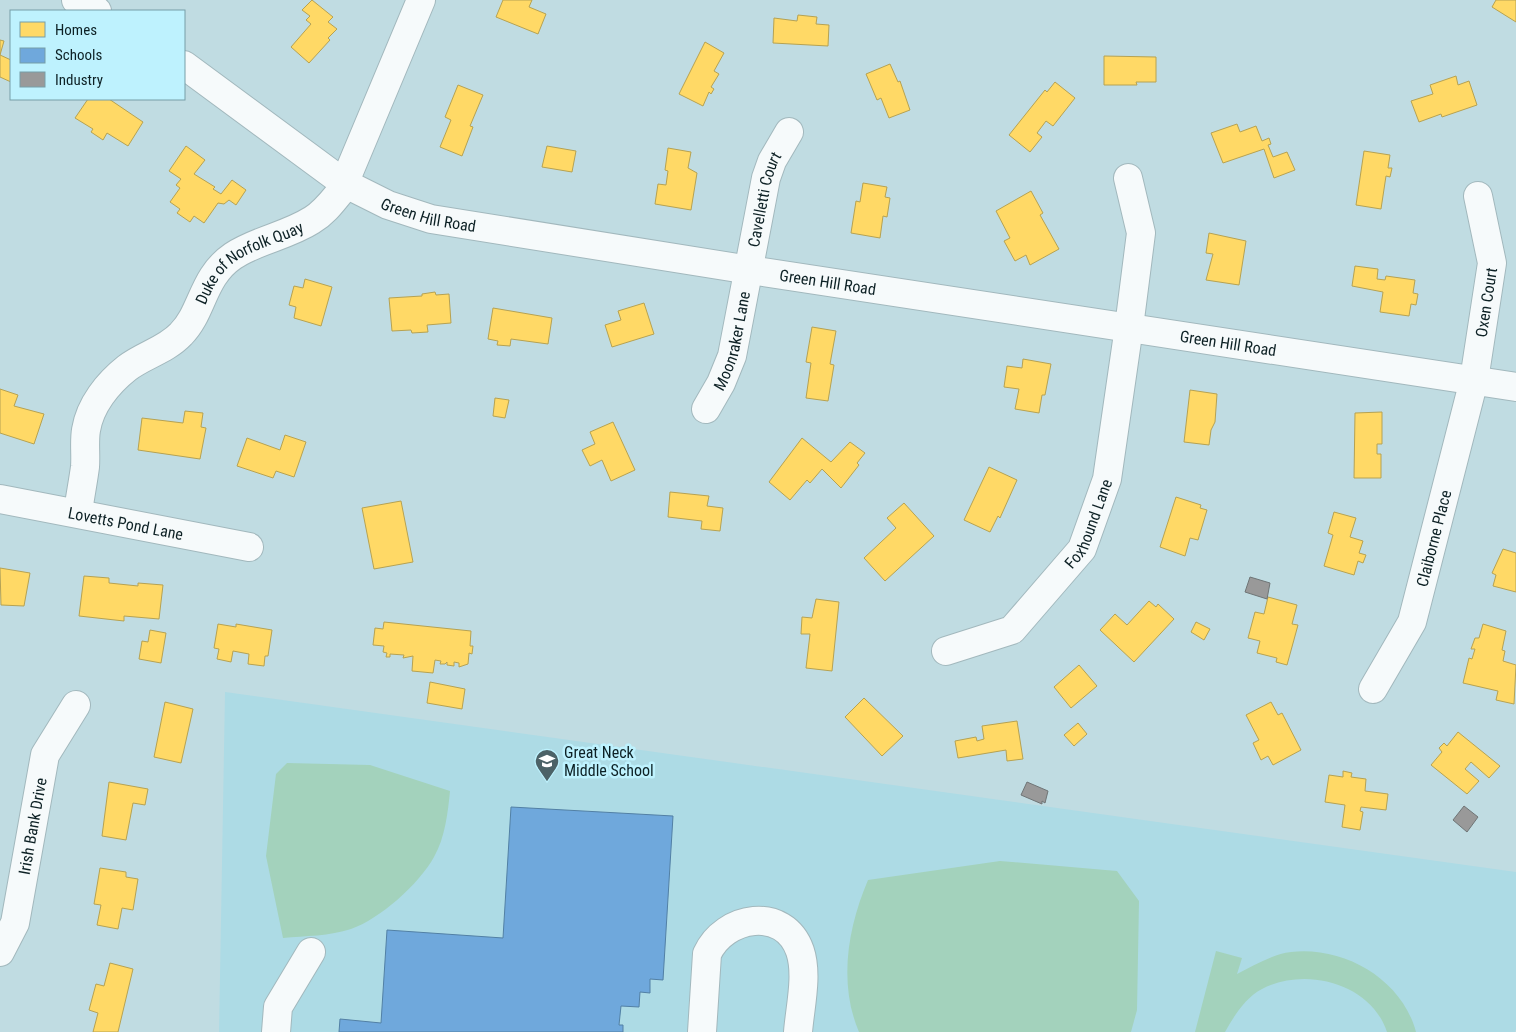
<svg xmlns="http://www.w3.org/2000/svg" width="1516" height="1032" font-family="'Roboto Condensed',sans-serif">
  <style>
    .built { fill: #addbe5 }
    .green { fill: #a3d2bc }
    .homes { fill: #ffd966; stroke: #b6a252 }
    .schools { fill: #6fa8dc; stroke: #5280a5 }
    .industry { fill: #999; stroke: #6f7576 }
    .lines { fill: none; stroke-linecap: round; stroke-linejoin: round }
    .minor-casing { stroke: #a2b8bd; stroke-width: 30 }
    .minor { stroke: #f6fafb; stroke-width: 28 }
    .labels { text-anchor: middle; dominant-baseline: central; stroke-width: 5; stroke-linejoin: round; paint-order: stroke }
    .street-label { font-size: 16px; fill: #0d2125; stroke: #bef2fe }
    .poi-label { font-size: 16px; fill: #0d2125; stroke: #bef2fe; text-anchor: start }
  </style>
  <rect width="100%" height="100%" fill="#c0dce2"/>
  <path class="built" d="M225,692L1516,872V1029L1515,1032H219Z"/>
  <path class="green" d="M287,763L370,765L450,791C448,812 445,838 434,857C419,884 380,919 351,929C330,936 305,936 283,938L266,856L276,774Z
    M1000,861L1117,871L1139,901L1137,1010L1131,1032H859C838,983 848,927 868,880Z
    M1216,951L1242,958L1237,974C1253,966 1273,954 1291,952C1344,946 1402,979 1416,1032H1387C1371,983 1305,966 1262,989C1245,998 1234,1016 1225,1032H1195Z"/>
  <path class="homes" d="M312,0L333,17L328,22L337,29L328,38L330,40L309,63L291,47L311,24L306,20L310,16L302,10Z
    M503,0H532L529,7L546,14L538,34L496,17Z
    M1496,0H1516V22L1492,7Z
    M798,15L817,17L816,24L829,25L828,46L773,43L774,18L797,21Z
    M0,40L4,41L0,55Z
    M705,42L724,53L714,71L719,74L711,87L714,89L711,94L709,92L703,106L679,94Z
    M0,55L11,60V82L0,77Z
    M1104,56L1156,57V82H1136L1137,85H1104Z
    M890,64L898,82L900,81L910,110L889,118L881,98L877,100L866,74Z
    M1456,76L1458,85L1469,81L1477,105L1442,117L1441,114L1419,122L1411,101L1433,94L1430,85Z
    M1055,82L1075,98L1053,126L1046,121L1037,133L1042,137L1030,152L1009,135L1045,90L1047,92Z
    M458,85L483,95L470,126L473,127L462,156L440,147L451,120L445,117Z
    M88,99H109L143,122L128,146L107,133L103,140L91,132L93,129L75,118Z
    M1237,124L1240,132L1256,126L1262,141L1269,138L1271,144L1268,145L1273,157L1287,152L1295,170L1274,178L1264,149L1223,163L1211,133Z
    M186,146L205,160L194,174L215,187L213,189L221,194L232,180L246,190L236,205L229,200L224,204L218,203L204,223L194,216L190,222L177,213L180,209L170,202L180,188L176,185L181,179L169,171Z
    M547,146L576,151L572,172L542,167Z
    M668,148L691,152L688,168L697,173L691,210L655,204L658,184L666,185L668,171L665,170Z
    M1364,151L1390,155L1388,168H1392L1390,177L1386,176L1381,209L1356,205Z
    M863,183L887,187L885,197L890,198L887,217L883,216L880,238L851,233L856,201L860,202Z
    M1031,191L1043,213L1040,215L1059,249L1030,265L1026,255L1015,261L1004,241L1010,238L996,211Z
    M1209,233L1246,241L1239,285L1206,280L1213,254L1206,253Z
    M1355,266L1378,269L1377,279L1385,280L1386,276L1415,280L1413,293L1418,294L1416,305L1411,304L1409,316L1380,312L1383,292L1352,286Z
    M305,279L332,287L321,326L294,318L296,307L289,305L294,286L303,288Z
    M435,292L436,295L449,294L451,323L427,325L428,332L412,333L411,330L392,331L389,298L422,296V294Z
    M644,303L654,334L612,347L605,325L621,320L618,311Z
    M493,308L552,318L548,344L511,339L510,346L497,345L498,341L488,339Z
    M812,327L836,331L830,364L834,365L828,401L806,398L811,363L806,362Z
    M1023,359L1051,364L1045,395H1042L1039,413L1015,409L1019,389L1004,387L1007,366L1022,368Z
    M0,389L18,395L14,406L44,414L34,444L0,433Z
    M1190,390L1217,394L1215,422L1211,430L1209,445L1184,442Z
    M495,398L509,400L505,418L493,416Z
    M185,411L203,413L201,427L206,428L200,459L138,450L142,418L183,423Z
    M1382,412V444H1377V454H1381V478H1354L1355,413Z
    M613,422L635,470L611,481L602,460L590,466L582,450L595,444L590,432Z
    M285,435L306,442L294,477L276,471L273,478L237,466L247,438L280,450Z
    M802,438L831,462L850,442L865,453L857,463L859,465L841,488L822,469L810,483L807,480L790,500L769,482Z
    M989,467L1017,480L1000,518L998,516L990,532L964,520Z
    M670,492L709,496L707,506L723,508L720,531L701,529L702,521L668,517Z
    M1176,497L1201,505L1200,508L1207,510L1198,540L1190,538L1185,556L1160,547Z
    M401,501L413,562L374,569L362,508Z
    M904,503L934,536L885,581L864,558L896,528L887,518Z
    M1334,512L1356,518L1350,537L1363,541L1359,553L1366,555L1363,563L1358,561L1354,575L1324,566L1333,535L1328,533Z
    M1503,549L1516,553V592L1493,586L1496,575L1492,573Z
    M0,568L30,573L24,606L1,605Z
    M84,576L109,578V583L138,586V583L163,585L159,619L124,616V621L79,616Z
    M1268,597L1297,605L1292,624L1298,625L1287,665L1276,662L1277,658L1257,653L1260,641L1248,638L1255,612L1264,614Z
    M816,599L839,602L832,671L806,668L810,634H801L802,617L812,618Z
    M1149,601L1156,607L1158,604L1174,619L1134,662L1100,630L1115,614L1127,625Z
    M384,622L471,631L470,646H473L472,654L469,653L468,664L459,667V663L454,662V666L447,665V662L445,664H440L441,661L435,660L433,673L412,671L413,656L403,658L404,655L390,654V657H386L387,653L383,652L384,646L373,645L375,628L383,629Z
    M1196,622L1210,629L1204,640L1191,632Z
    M218,624L236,627V624L272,630L268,656H265L264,666L248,664L249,654L233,651L231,662L217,659L219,649L214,648Z
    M1483,624L1506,631L1502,650L1505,651L1503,661L1516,665L1514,704L1496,700L1498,691L1463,683L1469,658L1472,659L1475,649H1471L1475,638H1479Z
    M150,630L166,633L161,663L139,659L142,641L148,642Z
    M1079,665L1097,686L1071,708L1054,687Z
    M430,682L465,689L462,709L427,703Z
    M864,698L903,736L882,756L845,717Z
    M165,702L193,709L181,763L154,757Z
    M1271,702L1278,715L1282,713L1301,750L1273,765L1268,756L1261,760L1253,743L1259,740L1246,715Z
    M1017,721L1023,759L1007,761L1006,750L958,758L955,741L976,737L977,741L984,739L982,726Z
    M1078,723L1087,734L1074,746L1064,735Z
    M1458,732L1500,766L1489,778L1471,762L1465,769L1479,781L1467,794L1431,765L1442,752L1439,748L1444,743L1447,746Z
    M1343,771L1352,773L1351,777L1366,779L1365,791L1388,794L1386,810L1361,807L1360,811L1363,812L1360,830L1342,827L1345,805L1325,802L1329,775L1343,777Z
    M109,782L148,789L145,805L133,803L126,840L102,836Z
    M100,868L126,872V877L138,879L133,910L122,908L118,929L97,925L101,905L94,904Z
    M110,963L133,969L118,1032H93L98,1013L89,1010L96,984L104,986Z"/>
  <path class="schools" d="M511,807L673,816L663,980L650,979V993L640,992L639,1007L621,1006L619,1025H623V1032H339L340,1019L381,1023L387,930L503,938Z"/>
  <path class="industry" d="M1250,577L1270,583L1267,599L1245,592Z
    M1027,782L1048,791L1045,803L1042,801V804L1021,795Z
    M1464,806L1478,817L1467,832L1453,820Z"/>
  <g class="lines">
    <g class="minor-casing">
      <g id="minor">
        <path d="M76,0L97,11"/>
        <path id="s1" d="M184,65L344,183L388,205L431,219L750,270L1516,387"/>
        <path id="s2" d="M706,409L721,383L732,356L766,178L772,161L789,132"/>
        <path id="s3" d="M0,499L249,547"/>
        <path id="s4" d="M78,512C80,497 83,482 85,467C86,455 84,442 86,430C90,405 108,383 127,368C144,355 166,350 181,334C203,312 202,277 233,256C257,240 287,236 312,220C324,213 332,202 341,191L421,0"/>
        <path id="s5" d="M946,651L1012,630L1082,549L1107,479L1129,327L1141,233L1128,178"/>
        <path id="s6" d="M1373,689L1412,622L1474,380L1492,263L1478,196"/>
        <path id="s7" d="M0,952L15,923L45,755L76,705"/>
        <path d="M276,1032L278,1007L311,952"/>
        <path d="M702,1032L707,954C724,916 784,905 800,951C808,975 800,1007 798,1032"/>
      </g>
    </g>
    <use href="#minor" class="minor"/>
  </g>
  <defs>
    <g id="school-pin" transform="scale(1.25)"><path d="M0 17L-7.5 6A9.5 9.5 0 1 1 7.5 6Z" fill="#4c6267" stroke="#bef2fe"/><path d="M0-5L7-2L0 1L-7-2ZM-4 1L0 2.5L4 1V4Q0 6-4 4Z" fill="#fff"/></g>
  </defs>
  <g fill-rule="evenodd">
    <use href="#school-pin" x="547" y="761"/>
  </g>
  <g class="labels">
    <g class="street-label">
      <text stroke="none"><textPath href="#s2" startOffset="219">Cavelletti Court</textPath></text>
      <text stroke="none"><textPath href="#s1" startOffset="290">Green Hill Road</textPath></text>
      <text stroke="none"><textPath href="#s4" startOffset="326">Duke of Norfolk Quay</textPath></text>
      <text stroke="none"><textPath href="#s1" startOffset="695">Green Hill Road</textPath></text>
      <text stroke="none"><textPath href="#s6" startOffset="406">Oxen Court</textPath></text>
      <text stroke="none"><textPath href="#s2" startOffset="74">Moonraker Lane</textPath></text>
      <text stroke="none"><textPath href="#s1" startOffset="1100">Green Hill Road</textPath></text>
      <text stroke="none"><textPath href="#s3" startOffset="128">Lovetts Pond Lane</textPath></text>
      <text stroke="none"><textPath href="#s5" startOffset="202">Foxhound Lane</textPath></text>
      <text stroke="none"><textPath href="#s6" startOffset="164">Claiborne Place</textPath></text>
      <text stroke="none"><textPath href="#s7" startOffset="131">Irish Bank Drive</textPath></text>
    </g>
    <g class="poi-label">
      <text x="564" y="752">Great Neck<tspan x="564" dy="18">Middle School</tspan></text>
    </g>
  </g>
  <rect x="10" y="10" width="175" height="90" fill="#bef2fe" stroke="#779ea7"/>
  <rect x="20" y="22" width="25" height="15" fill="#ffd966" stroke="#779ea7"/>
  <text x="55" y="35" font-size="15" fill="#0d2125">Homes</text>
  <rect x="20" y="48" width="25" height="15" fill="#6fa8dc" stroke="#779ea7"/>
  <text x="55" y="60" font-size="15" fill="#0d2125">Schools</text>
  <rect x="20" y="72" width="25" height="15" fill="#999999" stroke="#779ea7"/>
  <text x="55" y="85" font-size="15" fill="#0d2125">Industry</text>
</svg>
